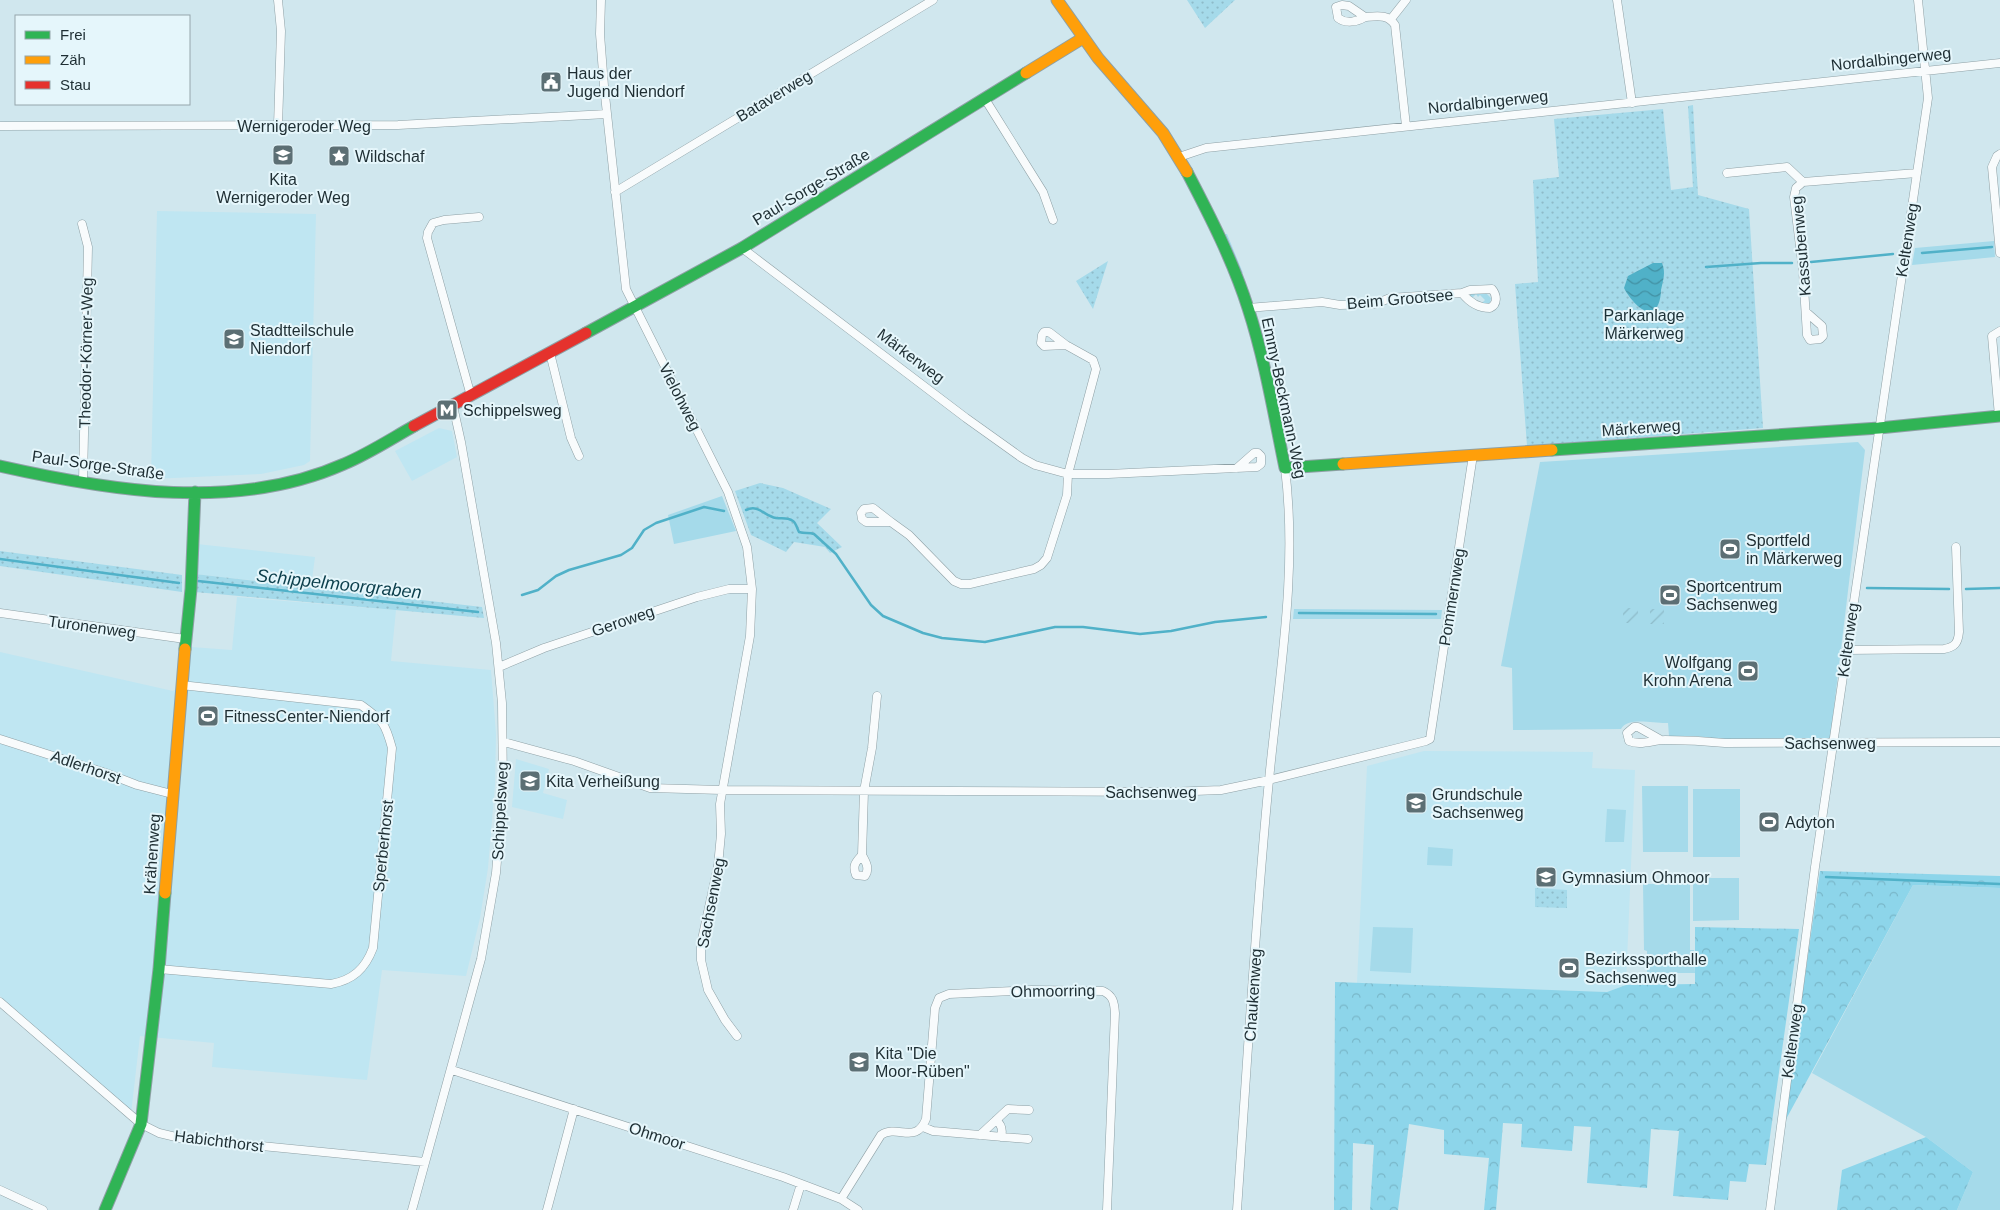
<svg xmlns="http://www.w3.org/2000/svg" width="2000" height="1210" font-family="Helvetica,sans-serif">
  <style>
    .built { fill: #bfe6f2 }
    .grass { fill: #a5daea }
    .forest { fill: url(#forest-crowns) }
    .park { fill: url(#park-dots) }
    .garden { fill: url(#garden-furrows) }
    .water { fill: url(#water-waves) }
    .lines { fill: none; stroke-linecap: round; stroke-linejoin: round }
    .stream { stroke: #50b1c8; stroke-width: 2.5 }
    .street-casing { stroke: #8ea0a5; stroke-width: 9 }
    .fast-casing { stroke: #8ea0a5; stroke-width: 13 }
    .slow-casing { stroke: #8ea0a5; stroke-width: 13 }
    .jam-casing { stroke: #8ea0a5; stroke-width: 13 }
    .street { stroke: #f8fbfc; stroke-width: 8 }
    .fast { stroke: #30b455; stroke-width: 11 }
    .slow { stroke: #ff9f0a; stroke-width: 11 }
    .jam { stroke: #e5322d; stroke-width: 11 }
    .labels { text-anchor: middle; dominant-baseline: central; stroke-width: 4; stroke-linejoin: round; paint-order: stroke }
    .street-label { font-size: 16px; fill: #1e2e33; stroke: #e5f6fb }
    .poi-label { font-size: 16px; fill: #1e2e33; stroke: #e5f6fb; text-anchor: start }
    .park-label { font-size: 16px; fill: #1c3036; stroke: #e5f6fb }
    .water-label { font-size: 18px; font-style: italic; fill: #0c3f4c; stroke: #e5f6fb }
  </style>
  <defs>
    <pattern id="forest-crowns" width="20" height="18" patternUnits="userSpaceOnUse" patternTransform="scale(1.25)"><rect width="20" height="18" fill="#8dd5ea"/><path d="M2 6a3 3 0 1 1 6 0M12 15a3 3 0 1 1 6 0" fill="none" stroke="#79b7c9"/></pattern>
    <pattern id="park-dots" width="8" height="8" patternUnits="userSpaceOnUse" patternTransform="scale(1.25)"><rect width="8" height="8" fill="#a5daea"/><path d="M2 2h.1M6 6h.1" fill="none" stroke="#8ebbc9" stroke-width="1.8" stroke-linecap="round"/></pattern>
    <pattern id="garden-furrows" width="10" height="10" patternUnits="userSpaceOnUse" patternTransform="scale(1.25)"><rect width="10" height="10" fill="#a5daea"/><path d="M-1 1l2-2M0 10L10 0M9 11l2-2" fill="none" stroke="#8ebbc9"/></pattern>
    <pattern id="water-waves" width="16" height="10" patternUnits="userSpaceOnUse" patternTransform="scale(1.25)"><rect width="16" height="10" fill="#50b1c8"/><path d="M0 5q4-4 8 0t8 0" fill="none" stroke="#4290a3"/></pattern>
  </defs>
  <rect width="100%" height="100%" fill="#d0e7ee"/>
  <path class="built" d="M157,211L316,214L310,461L304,465L261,474L151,479Z
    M439,428L452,431L457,457L412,481L395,451Z
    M197,544L315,557L311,587L195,574Z
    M237,597L396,610L391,661L491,670L496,734L495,784L488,868L480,918L466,976L382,970L367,1080L212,1067L214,1043L140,1036L131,1114L0,996V652L173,691L188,681L191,647L232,650Z
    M1424,751L1593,752L1592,768L1635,770L1626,985L1607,992L1357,983L1367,766Z
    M516,759L549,769L543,793L567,800L563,819L512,807Z"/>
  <path class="grass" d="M1225,234H1227L1243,273H1240Z
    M1994,241L1995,257L1912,265L1915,248Z
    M1485,292L1491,298L1490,303L1485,305L1481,304L1485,300L1480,295L1478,297L1476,294L1471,299L1469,296L1471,294Z
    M1858,442L1865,450L1830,740H1726L1697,736H1669L1668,723C1655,724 1628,716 1621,729L1513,730L1512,668L1501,666L1540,462Z
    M722,496L736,531L674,544L668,515Z
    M1294,609L1442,610L1441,619H1293Z
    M1642,786H1688V852H1643Z
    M1693,789H1740V857H1693Z
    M1607,809L1626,810L1624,842H1605Z
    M1428,847L1453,849L1452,866L1427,865Z
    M1693,878H1739V920L1693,921Z
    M1643,884H1690V950H1694L1695,973H1647V951L1644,950Z
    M1913,885L2000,888V1210H1957L1973,1172L1926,1137L1812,1073Z
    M1373,927L1413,928L1411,973L1370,971Z"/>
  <path class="forest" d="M1820,871L2000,876V888L1913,885L1784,1123Z
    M1695,927L1799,929L1766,1165L1749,1164L1746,1182L1730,1181L1728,1200L1673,1196L1679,1131L1651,1129L1647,1188L1587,1183L1591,1127L1574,1126L1572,1151L1521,1147L1522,1124L1503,1123L1496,1210H1484L1489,1158L1444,1154V1130L1409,1124L1398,1210H1370L1374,1145L1353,1143L1352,1210H1334L1335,982L1607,992L1626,985L1695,984Z
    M1926,1137L1973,1172L1957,1210H1837L1842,1170Z"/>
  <path class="park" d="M1187,0H1235L1205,28Z
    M1693,105L1698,195L1749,209L1763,428L1527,446L1515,284L1538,282L1533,180L1559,177L1554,119L1663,109L1671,190L1693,187L1688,106Z
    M1108,261L1093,309L1076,281Z
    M760,483L783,488L831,509L817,523L842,547L830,553L825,547L794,542L786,552L751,535L735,491Z
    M0,551L182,575V592L0,566Z
    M195,574L482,607L484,618L195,592Z
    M1535,888L1567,890V908L1535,907Z"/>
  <path class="garden" d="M1623,608H1638V623H1623Z
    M1650,609H1664V624H1650Z"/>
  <path class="water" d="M1653,263H1662C1666,273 1663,280 1661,290C1661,294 1660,301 1658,305C1648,323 1629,298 1624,288L1628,276Z"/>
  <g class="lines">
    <path class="stream" d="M1922,253L1992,247
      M1811,262L1893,254
      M1706,267L1761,263H1792
      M746,510C759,504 764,516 776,518C782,519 787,517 793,521C796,523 797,528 799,532C805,534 809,532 814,534L836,554L871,605L883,616L923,633L942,638L985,642L1055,627H1083L1140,634L1171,631L1215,622L1266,617
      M0,559L179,583
      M198,581L478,612
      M1867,588L1949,589
      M1966,589L2000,588
      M522,595L538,590L556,576L569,570L621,555L632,548L644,530L656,523L704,507L724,511
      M1299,613L1436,614
      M1826,877L2000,884"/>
    <g class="street-casing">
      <path id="street" d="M278,0L281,31L278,126
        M601,0L600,34L604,86L626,289L728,492L747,547L752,589L750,636L720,804L721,834L718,866L701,944V960L708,990L725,1020L737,1036
        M1617,0L1632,103
        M1342,5L1349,6L1365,17C1357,22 1346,24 1338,18L1336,7Z
        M1365,17C1378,16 1388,14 1395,25L1406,126
        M1391,19L1406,0
        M985,99L1043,192L1053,220
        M0,126L398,125L607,114
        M2000,154L1997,156L1992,167L2000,253
        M1179,157L1206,148L2000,63
        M1727,173L1787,167L1803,182
        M615,192L933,0
        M82,224L88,247L83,481
        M742,248L966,418L1022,458L1035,465L1068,474H1108L1257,467L1261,464V456L1258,453H1254L1237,468
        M1248,308L1322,302L1340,305L1375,304L1390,298L1462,293L1470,290L1492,289C1497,295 1498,304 1490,308C1478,308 1469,302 1462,293
        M1806,312L1822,326L1823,336L1820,339L1810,340L1807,335L1803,271L1794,197L1796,188L1803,182L1917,173
        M550,353L571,438L579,456
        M471,396L427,238L428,232L433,223L444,220L479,217
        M1999,416L1992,336L2000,331
        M891,522L873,508L864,509L861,513L862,519L866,522H891L909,535L954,581L961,584H970L1034,569L1041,565L1047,558L1067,495L1068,474L1096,369L1093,360L1066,345L1049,332H1044L1042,335L1041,343L1044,346L1066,345
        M0,613L185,639
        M1846,650L1944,649C1955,647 1958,643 1959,632L1956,547
        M499,667L544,648L697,597L729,589H752
        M0,739L106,773L137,785L172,794
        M1661,740L1638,727H1634L1627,733L1629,741C1640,746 1653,740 1665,740C1685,740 1705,741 1725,743L2000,742
        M504,742L574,761L650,788L722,790L1168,792L1221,790L1269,780L1426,741L1430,739L1473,455
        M862,855C866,862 870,869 865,876L856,875C852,865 856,862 862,855L864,791L872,748L877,696
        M159,969L331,984C353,980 365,969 373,948L392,748C385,722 383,721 361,705L181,685
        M0,1002L141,1124L159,1133L180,1138L425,1162
        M452,1070L783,1177L841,1199L858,1210
        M996,1120C1002,1125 1003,1130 1001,1137
        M923,1127L933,1131L1028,1139
        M980,1135L1008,1109L1029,1110
        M0,1190L43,1210
        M841,1199L881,1135C898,1124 916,1145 926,1119L935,1008L939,998L949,994L1032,990L1103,991C1113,996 1114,1001 1115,1013L1107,1210
        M412,1210L481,959L496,873L503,788L502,703L496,643L461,442L453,406
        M547,1210L574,1109
        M793,1210L801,1184
        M1237,1210C1247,1067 1255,923 1269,780C1279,676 1298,572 1285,468
        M1770,1210L1815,867L1928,98L1918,0"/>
    </g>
    <g class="fast-casing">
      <path id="fast" d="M1187,172C1210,216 1233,261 1248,308C1265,360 1274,415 1285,468L1343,464
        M586,333L742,248L1026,73
        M1552,450L1879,428L2000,416
        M0,466C111,491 236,512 344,464C368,454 391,439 414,426
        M185,649L191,589L195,492
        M105,1210L141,1124L159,969L165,893"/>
    </g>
    <g class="slow-casing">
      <path id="slow" d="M1057,0L1098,58L1163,133L1187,172
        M1026,73L1083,38
        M1343,464L1552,450
        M165,893L185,649"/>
    </g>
    <g class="jam-casing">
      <path id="jam" d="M414,426L586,333"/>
    </g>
    <use href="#street" class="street"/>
    <use href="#fast" class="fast"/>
    <use href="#slow" class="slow"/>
    <use href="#jam" class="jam"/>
  </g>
  <defs>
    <g id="civic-square" transform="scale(1.125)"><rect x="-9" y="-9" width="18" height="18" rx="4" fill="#5c6f74" stroke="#e5f6fb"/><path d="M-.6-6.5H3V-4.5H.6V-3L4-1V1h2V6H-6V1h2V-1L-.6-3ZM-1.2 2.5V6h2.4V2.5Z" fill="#fff"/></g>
    <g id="school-square" transform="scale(1.125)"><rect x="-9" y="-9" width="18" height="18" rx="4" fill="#5c6f74" stroke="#e5f6fb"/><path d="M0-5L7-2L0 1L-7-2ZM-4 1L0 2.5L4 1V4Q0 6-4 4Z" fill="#fff"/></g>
    <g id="sight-square" transform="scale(1.125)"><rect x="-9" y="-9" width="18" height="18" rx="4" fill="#5c6f74" stroke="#e5f6fb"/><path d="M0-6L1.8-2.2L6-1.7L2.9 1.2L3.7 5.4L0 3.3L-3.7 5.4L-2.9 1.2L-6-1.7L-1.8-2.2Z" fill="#fff"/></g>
    <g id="metro-square" transform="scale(1.125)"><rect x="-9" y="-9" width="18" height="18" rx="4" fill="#5c6f74" stroke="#e5f6fb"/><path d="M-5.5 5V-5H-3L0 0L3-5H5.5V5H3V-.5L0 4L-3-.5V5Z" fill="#fff"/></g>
    <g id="stadium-square" transform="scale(1.125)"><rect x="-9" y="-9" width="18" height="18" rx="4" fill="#5c6f74" stroke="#e5f6fb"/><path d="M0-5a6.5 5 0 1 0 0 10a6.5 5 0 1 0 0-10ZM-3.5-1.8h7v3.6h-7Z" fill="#fff"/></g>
  </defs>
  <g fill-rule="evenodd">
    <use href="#civic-square" x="551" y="82"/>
    <use href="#school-square" x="283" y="155"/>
    <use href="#sight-square" x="339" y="156"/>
    <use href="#school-square" x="234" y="339"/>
    <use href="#metro-square" x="447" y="410"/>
    <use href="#stadium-square" x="1730" y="549"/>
    <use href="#stadium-square" x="1670" y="595"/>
    <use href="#stadium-square" x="1748" y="671"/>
    <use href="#stadium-square" x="208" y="716"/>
    <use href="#school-square" x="530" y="781"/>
    <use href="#school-square" x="1416" y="803"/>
    <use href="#stadium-square" x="1769" y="822"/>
    <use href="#school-square" x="1546" y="877"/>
    <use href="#stadium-square" x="1569" y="968"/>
    <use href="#school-square" x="859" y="1062"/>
  </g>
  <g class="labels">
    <g class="street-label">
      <text transform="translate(1891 59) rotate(-6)">Nordalbingerweg</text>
      <text transform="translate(774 96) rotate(-31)">Bataverweg</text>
      <text transform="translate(1488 102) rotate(-6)">Nordalbingerweg</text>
      <text x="304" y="126">Wernigeroder Weg</text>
      <text transform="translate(811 187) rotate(-31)">Paul-Sorge-Straße</text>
      <text transform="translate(1907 240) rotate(-81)">Keltenweg</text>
      <text transform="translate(1801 246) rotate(-95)">Kassubenweg</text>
      <text transform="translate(1400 299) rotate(-5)">Beim Grootsee</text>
      <text transform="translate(86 353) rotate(-89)">Theodor-Körner-Weg</text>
      <text transform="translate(911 356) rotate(37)">Märkerweg</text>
      <text transform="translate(680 397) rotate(63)">Vielohweg</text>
      <text transform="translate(1284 398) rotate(78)">Emmy-Beckmann-Weg</text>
      <text transform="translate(1641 428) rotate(-4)">Märkerweg</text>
      <text transform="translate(98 465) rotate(8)">Paul-Sorge-Straße</text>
      <text transform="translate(1452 597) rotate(-81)">Pommernweg</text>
      <text transform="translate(623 621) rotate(-19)">Geroweg</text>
      <text transform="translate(92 627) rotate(8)">Turonenweg</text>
      <text transform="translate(1848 640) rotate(-82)">Keltenweg</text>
      <text x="1830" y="743">Sachsenweg</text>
      <text transform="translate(86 767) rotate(19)">Adlerhorst</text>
      <text x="1151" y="792">Sachsenweg</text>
      <text transform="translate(500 811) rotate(-87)">Schippelsweg</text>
      <text transform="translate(383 846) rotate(-84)">Sperberhorst</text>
      <text transform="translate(152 854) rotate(-86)">Krähenweg</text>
      <text transform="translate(711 903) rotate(-79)">Sachsenweg</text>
      <text transform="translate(1053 991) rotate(-1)">Ohmoorring</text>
      <text transform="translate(1253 995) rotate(-86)">Chaukenweg</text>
      <text transform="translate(1792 1041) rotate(-82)">Keltenweg</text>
      <text transform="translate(657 1136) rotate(18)">Ohmoor</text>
      <text transform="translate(219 1141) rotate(7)">Habichthorst</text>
    </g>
    <g class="poi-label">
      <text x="567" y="73">Haus der<tspan x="567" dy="18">Jugend Niendorf</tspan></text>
      <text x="355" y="156">Wildschaf</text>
      <text x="283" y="179" text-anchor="middle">Kita<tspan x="283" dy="18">Wernigeroder Weg</tspan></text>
      <text x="250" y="330">Stadtteilschule<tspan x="250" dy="18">Niendorf</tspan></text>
      <text x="463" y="410">Schippelsweg</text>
      <text x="1746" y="540">Sportfeld<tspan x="1746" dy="18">in Märkerweg</tspan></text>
      <text x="1686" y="586">Sportcentrum<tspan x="1686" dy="18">Sachsenweg</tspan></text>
      <text x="1732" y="662" text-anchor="end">Wolfgang<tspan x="1732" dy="18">Krohn Arena</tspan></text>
      <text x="224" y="716">FitnessCenter-Niendorf</text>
      <text x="546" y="781">Kita Verheißung</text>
      <text x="1432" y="794">Grundschule<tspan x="1432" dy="18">Sachsenweg</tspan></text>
      <text x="1785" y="822">Adyton</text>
      <text x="1562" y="877">Gymnasium Ohmoor</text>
      <text x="1585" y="959">Bezirkssporthalle<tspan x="1585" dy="18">Sachsenweg</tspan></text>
      <text x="875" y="1053">Kita "Die<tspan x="875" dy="18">Moor-Rüben"</tspan></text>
    </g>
    <g class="park-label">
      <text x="1644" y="315">Parkanlage<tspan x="1644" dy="18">Märkerweg</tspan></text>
    </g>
    <g class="water-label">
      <text transform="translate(339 584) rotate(6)">Schippelmoorgraben</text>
    </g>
  </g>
  <rect x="15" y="15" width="175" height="90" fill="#e5f6fb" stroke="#95a6ab"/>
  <rect x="25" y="31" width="25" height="8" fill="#30b455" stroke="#95a6ab"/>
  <text x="60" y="40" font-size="15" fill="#1e2e33">Frei</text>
  <rect x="25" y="56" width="25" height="8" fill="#ff9f0a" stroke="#95a6ab"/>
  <text x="60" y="65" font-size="15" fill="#1e2e33">Zäh</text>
  <rect x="25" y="81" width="25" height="8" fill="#e5322d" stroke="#95a6ab"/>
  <text x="60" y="90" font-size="15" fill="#1e2e33">Stau</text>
</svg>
